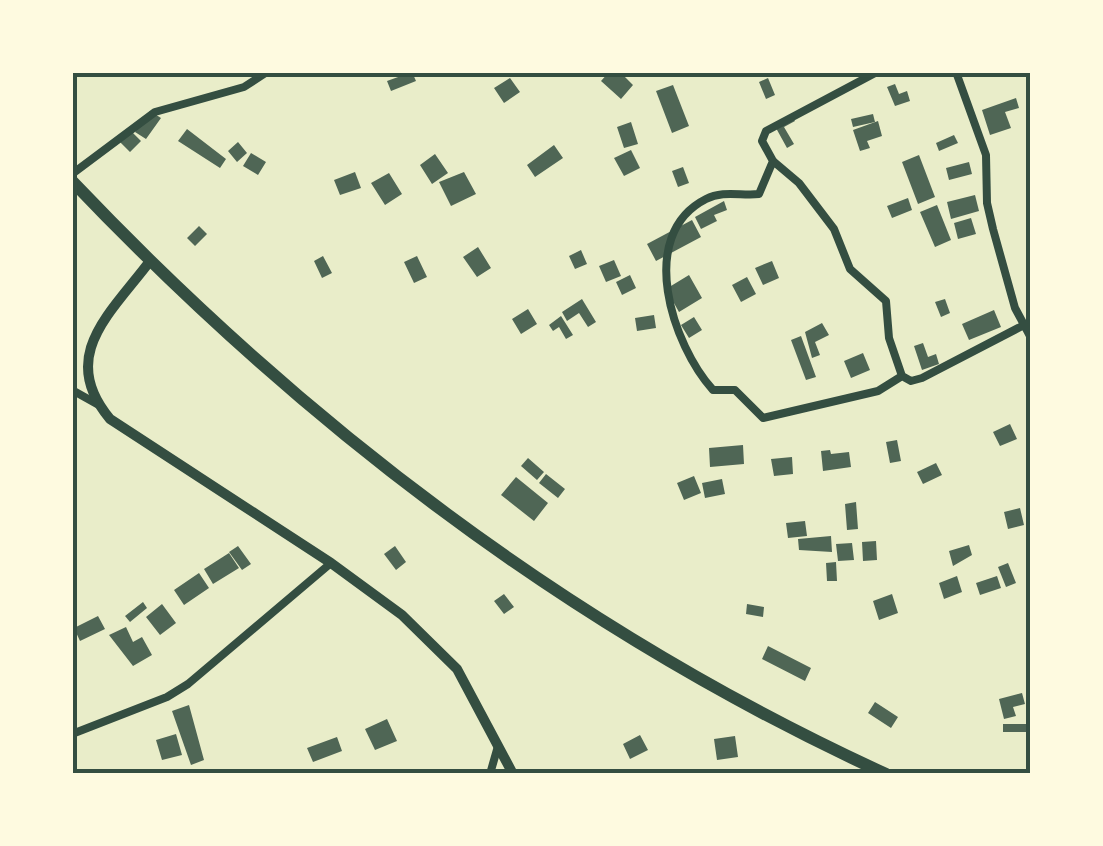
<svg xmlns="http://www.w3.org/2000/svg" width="1103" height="846" font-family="'IBM Plex Sans',sans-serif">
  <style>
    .building { fill: #4f6655 }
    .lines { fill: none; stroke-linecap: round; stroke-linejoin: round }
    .minor { stroke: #344e41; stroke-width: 8 }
    .secondary { stroke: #344e41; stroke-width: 10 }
    .trunk { stroke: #344e41; stroke-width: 12 }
    .neatline { fill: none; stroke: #344e41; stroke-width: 4 }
  </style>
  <rect width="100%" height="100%" fill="#e9edc9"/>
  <path class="building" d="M412,72L416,81L391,91L387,81Z
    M609,72H620L633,85L621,99L601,81Z
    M510,78L520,92L504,103L494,88Z
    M768,78L775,95L766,99L759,82Z
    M895,84L899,94L907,91L910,101L895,106L887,87Z
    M673,85L689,126L672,133L656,91Z
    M1016,98L1019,108L1005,112L1011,128L990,135L982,110Z
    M150,111L161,118L146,139L135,132Z
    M873,114L875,122L853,127L851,119Z
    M791,115L795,121L784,127L794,144L787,148L776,128Z
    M878,121L882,136L867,141L870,148L860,151L853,130Z
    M631,122L638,144L624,148L617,127Z
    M128,128L141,141L130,152L117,139Z
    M187,129L226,159L220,168L178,141Z
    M954,135L958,143L939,151L936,143Z
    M238,142L247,153L237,162L228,151Z
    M554,145L563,158L535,177L527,165Z
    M631,150L640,168L624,176L614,158Z
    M251,153L266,162L258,175L243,166Z
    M435,154L448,173L432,184L420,165Z
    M919,155L935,197L918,204L902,162Z
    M969,162L972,174L949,180L946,168Z
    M683,167L689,183L678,187L672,171Z
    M355,172L361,188L340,195L334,180Z
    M464,172L476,194L451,206L439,182Z
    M389,173L402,194L385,205L371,183Z
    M975,195L979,211L951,219L947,202Z
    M908,198L912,210L892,218L887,206Z
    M724,201L727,210L714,215L717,221L701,229L695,217Z
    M937,205L951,240L935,247L920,212Z
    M971,218L976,234L958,239L954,223Z
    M692,220L701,237L656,261L647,244Z
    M199,226L207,234L195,246L187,238Z
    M478,247L491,268L477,277L463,257Z
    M581,250L587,264L575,269L569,256Z
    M323,256L332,273L322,278L314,261Z
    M417,256L427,277L414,283L404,262Z
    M614,260L621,276L606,282L599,266Z
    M772,261L779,278L763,285L755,268Z
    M630,275L636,288L622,295L616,282Z
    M689,275L702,298L679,312L666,289Z
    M747,277L756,294L741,302L732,285Z
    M582,299L596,322L588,327L579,313L567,321L562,312Z
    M945,299L950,313L941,317L935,302Z
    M528,309L537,324L521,334L512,319Z
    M994,310L1001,327L969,340L962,324Z
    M654,315L656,328L637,331L635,318Z
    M561,316L573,335L566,339L559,327L553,331L549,325Z
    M694,317L702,330L689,338L681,325Z
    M822,323L829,335L815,342L820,355L812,358L805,332Z
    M801,336L816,377L806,380L791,340Z
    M923,343L928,357L936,354L939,364L922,370L914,346Z
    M863,353L870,370L851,378L844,361Z
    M1010,424L1017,439L1000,446L993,432Z
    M897,440L901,461L890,463L886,442Z
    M743,445L744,464L710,467L709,448Z
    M830,450L831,454L849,452L851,467L823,471L821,451Z
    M792,457L793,474L774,476L771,459Z
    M528,458L544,472L537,480L521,466Z
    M936,463L942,475L923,484L917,472Z
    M546,474L565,489L558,498L539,483Z
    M694,476L701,493L684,500L677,483Z
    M516,477L548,503L534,521L501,495Z
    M722,479L725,494L705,498L702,483Z
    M856,502L858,529L847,530L845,504Z
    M1020,508L1024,525L1008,529L1004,512Z
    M805,521L807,536L788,538L786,523Z
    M831,536L832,552L799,550L798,539Z
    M876,541L877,560L863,561L862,542Z
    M852,543L854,560L838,561L836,544Z
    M969,545L972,555L953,566L949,551Z
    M238,546L251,564L242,570L229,552Z
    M395,546L406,562L396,570L384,554Z
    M229,553L239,568L213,584L204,569Z
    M836,562L837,581H827L826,563Z
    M1008,563L1016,583L1006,587L998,567Z
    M199,573L209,588L184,605L174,590Z
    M957,576L962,592L944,599L939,583Z
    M997,576L1001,588L980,595L976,583Z
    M504,594L514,607L504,614L494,601Z
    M892,594L898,613L879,620L873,601Z
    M143,602L147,608L130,622L125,616Z
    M162,604L176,623L160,635L146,617Z
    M747,604L764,607L763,617L746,614Z
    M98,616L105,629L80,641L74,628Z
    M126,627L133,642L142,637L152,655L133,666L109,635Z
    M768,646L811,668L805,681L762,659Z
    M1022,693L1025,704L1013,707L1016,716L1004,719L999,699Z
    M875,702L898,717L891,728L868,713Z
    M189,705L204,760L191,765L172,711Z
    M387,719L397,741L375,750L365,729Z
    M1003,724H1026V732H1003Z
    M176,734L182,755L162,760L156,740Z
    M640,735L648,750L630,759L623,744Z
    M735,736L738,757L717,760L714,739Z
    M337,737L342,751L313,762L307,748Z"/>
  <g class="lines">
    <path class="minor" d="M877,72L766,131L762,141L773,161L799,183L834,229L850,269L886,301L889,338L902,376L911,381L922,378L1024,325
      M956,72L986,155L987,203L993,229L1015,308L1030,336
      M773,161L759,194C741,196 723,190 706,199C635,235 673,346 713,390H735L763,418L878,391L902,376
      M72,174L155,112L244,87L267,72
      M72,390L97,404
      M72,734L167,697L188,684L331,563
      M490,774L498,746"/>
    <path class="secondary" d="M150,261C111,313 57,356 110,419L331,563L402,615L457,669L513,774"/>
    <path class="trunk" d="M72,181C307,428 576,632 886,774"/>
  </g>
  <rect width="1103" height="846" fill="none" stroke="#fefae0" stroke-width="150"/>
  <rect x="75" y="75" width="953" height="696" class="neatline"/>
</svg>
